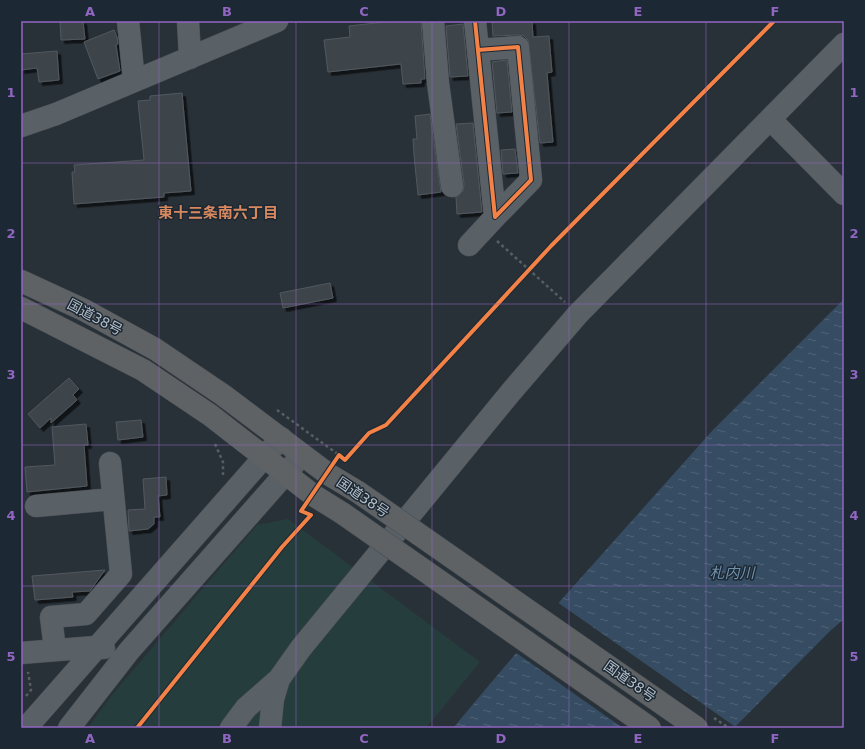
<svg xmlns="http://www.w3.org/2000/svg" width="865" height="749" font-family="'DejaVu Sans','Noto Sans JP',sans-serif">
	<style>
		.park { fill: #263d3e }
		.water { fill: url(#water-ripples) }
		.pier { fill: #293138 }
		.building { fill: #3e454b; stroke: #51585f; filter: url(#shadow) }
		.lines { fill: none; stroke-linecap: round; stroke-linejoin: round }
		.minor-casing { stroke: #474d53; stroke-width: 23 }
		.highway-casing { stroke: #464d53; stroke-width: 23 }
		.path { stroke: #575e63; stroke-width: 2.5; stroke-dasharray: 3 3; stroke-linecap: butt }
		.minor { stroke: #596066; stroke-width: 22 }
		.highway { stroke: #5e6265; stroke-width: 22 }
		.highway-bridge-casing { stroke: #464d53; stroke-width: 23; stroke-linecap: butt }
		.path-bridge { stroke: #575e63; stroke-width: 2.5; stroke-dasharray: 3 3; stroke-linecap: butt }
		.highway-bridge { stroke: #5e6265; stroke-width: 22 }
		.cycleway-casing { stroke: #1c2833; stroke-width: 6 }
		.cycleway { stroke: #f48246; stroke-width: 4 }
		.grid { fill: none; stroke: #9166c3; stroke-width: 1; stroke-opacity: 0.55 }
		.labels { text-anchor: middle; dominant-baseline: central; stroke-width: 3; stroke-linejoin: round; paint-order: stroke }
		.street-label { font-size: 14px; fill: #b3bec9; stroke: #1c2833 }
		.neighbourhood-label { font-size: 15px; font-weight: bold; fill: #d8885f; stroke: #1c2833 }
		.water-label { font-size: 15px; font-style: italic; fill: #7292ae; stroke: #1c2833 }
		.neatline { fill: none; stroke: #9166c3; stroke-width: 1.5 }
		.grid-label { font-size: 13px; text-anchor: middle; font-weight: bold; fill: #9166c3 }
	</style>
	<defs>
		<pattern id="water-ripples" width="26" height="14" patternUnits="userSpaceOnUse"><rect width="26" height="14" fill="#354c62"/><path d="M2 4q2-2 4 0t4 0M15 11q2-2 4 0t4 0" fill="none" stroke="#506477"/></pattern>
		<filter id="shadow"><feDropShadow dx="3.5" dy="3.5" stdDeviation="0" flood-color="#0009"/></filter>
	</defs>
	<rect width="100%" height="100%" fill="#293138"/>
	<path class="park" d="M288,519L480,662L426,728H88L112,695L257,525Z"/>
	<path class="water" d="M844,299V619L830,631L734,728H453L554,608L712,431Z"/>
	<path class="pier" d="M557,602L737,728H623L515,652Z"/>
	<path class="building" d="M60,21H83L85,39L61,40Z
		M393,21H421L425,79H421V83L403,84L401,64L328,72L324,40L350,37L349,26Z
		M492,21H532L533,37L549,36L552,72L547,73L553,142L540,143L528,40L524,36L517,35L493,36Z
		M463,24L468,76L450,77L446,26Z
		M114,30L117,37L118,44L116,45L120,71L98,79L84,42Z
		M57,51L59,80L39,82L37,68L21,70V54Z
		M507,60L512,112L497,113L492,62Z
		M182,93L191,191L164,193V197L74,204L72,172H75L74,165L144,160L138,101L150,100V96Z
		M430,114L441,192L418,195L414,155L413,139H417L415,116Z
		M473,123L482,212L457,214L456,197L463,191L464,184L456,124Z
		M515,149L518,173L503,174L501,150Z
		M330,283L333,298L283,308L280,293Z
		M69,378L79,389L73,395L77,400L51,423V418L40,428L28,414Z
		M141,420L143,437L118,440L116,422Z
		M86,424L88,445H84L87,486L27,492L25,467L55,465L52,427Z
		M166,477L167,495L158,496L160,517H154V524L148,529L129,531L128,510L145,509L143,479Z
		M105,570L90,591L72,592L73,597L35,600L32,576Z"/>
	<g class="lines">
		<defs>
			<path id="minor" d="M128,21L134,81
				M188,21L190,58
				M433,21L438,83L452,186
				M475,21L495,217L531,180L518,47L478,50
				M770,119L844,194
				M21,126L56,114L277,21
				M469,245L495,217
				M36,506L113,499
				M55,650L51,617L86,614L121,574L110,463
				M21,653L95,647L104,648
				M26,728L281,438
				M69,728L129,651L302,455
				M231,728L246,708L279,679
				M270,728L273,699L279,679L301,648L511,392L578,314L844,44"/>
			<path id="highway" d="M21,281L84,310L155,349L223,395L328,474L358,492
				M21,308L143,370L210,415L313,495L342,513"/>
		</defs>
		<use href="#minor" class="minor-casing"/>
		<use href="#highway" class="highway-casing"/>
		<path class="path" d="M497,241L565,302
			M277,410L339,455
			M215,444L223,462V475
			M339,456V455L347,461
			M26,696L31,690L28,672"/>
		<use href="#minor" class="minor"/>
		<use href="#highway" class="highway"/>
		<defs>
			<path id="highway-bridge" d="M358,492L697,728
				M342,513L650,728"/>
		</defs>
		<use href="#highway-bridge" class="highway-bridge-casing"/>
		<path class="path-bridge" d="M714,718L729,728"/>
		<use href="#highway-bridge" class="highway-bridge"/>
		<defs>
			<path id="cycleway" d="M475,21L495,217L531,180L518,47L478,50
				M137,728L282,547L311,515L301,511L339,455L345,460L369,433L386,425L551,246L774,21"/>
		</defs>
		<use href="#cycleway" class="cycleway-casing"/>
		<use href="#cycleway" class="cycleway"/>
	</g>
	<path class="grid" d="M159,21V728M296,21V728M432,21V728M569,21V728M706,21V728M21,163H844M21,304H844M21,445H844M21,586H844"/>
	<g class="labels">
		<g class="street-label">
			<text transform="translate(95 317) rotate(28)">国道38号</text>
			<text transform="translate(363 497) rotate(34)">国道38号</text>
			<text transform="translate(630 681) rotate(35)">国道38号</text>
		</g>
		<g class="neighbourhood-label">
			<text x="218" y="213">東十三条南六丁目</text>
		</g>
		<g class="water-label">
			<text x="732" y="573">札内川</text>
		</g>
	</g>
	<rect width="865" height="749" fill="none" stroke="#1c2833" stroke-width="44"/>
	<rect x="22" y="22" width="821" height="705" class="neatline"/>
	<g class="grid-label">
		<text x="90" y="16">A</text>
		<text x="227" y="16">B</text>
		<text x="364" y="16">C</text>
		<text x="501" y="16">D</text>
		<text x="638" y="16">E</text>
		<text x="775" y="16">F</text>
		<text x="11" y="97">1</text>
		<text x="854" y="97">1</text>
		<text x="11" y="238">2</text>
		<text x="854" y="238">2</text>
		<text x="11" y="379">3</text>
		<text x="854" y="379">3</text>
		<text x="11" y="520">4</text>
		<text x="854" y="520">4</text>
		<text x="11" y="661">5</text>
		<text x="854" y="661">5</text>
		<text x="90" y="743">A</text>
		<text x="227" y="743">B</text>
		<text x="364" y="743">C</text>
		<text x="501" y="743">D</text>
		<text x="638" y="743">E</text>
		<text x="775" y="743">F</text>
	</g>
</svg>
